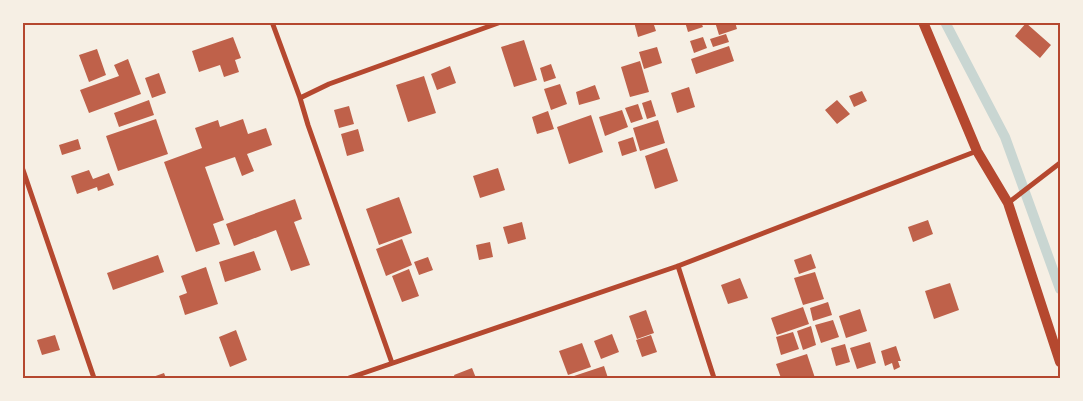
<svg xmlns="http://www.w3.org/2000/svg" width="1083" height="401" font-family="Cabin,sans-serif">
	<style>
		.lines { fill: none; stroke-linecap: round; stroke-linejoin: round }
		.stream { stroke: #c9d6d2; stroke-width: 10 }
		.building { fill: #bf614a }
		.minor { stroke: #b5482f; stroke-width: 5 }
		.secondary { stroke: #b5482f; stroke-width: 10 }
		.neatline { fill: none; stroke: #b5482f; stroke-width: 2 }
	</style>
	<rect width="100%" height="100%" fill="#f6efe4"/>
	<g class="lines">
		<path class="stream" d="M945,22L1005,137L1060,289"/>
	</g>
	<path class="building" d="M634,22H653L656,31L638,37Z
		M685,22H701L703,27L688,32Z
		M715,22H735L737,29L719,35Z
		M1026,23L1051,45L1040,58L1015,36Z
		M726,34L729,42L713,47L710,39Z
		M233,37L241,58L235,60L239,72L224,77L220,65L199,72L192,51Z
		M703,37L707,48L694,53L690,41Z
		M524,40L537,80L514,87L501,47Z
		M729,46L734,61L696,74L691,59Z
		M657,47L662,63L644,69L639,52Z
		M97,49L106,75L89,82L79,55Z
		M128,59L141,94L89,113L80,90L119,76L114,65Z
		M640,61L649,92L630,97L621,67Z
		M551,64L556,78L544,82L540,68Z
		M450,66L456,83L437,90L431,74Z
		M159,73L166,93L152,98L145,78Z
		M424,76L436,113L408,122L396,85Z
		M560,84L567,104L551,110L544,89Z
		M595,85L600,99L579,105L576,92Z
		M689,87L695,107L677,113L671,93Z
		M862,91L867,101L854,107L849,96Z
		M149,100L154,115L119,127L114,113Z
		M651,100L656,116L647,119L642,103Z
		M837,100L850,114L837,124L825,110Z
		M638,104L643,119L631,123L625,108Z
		M349,106L354,124L339,128L334,110Z
		M622,110L628,127L605,136L599,117Z
		M548,111L554,129L537,134L532,117Z
		M591,115L603,152L569,164L557,127Z
		M156,119L168,154L118,171L106,136Z
		M243,119L248,134L266,128L272,145L247,154L254,171L242,176L235,157L205,167L224,220L213,224L220,244L196,252L164,162L202,148L195,128L218,120L220,127Z
		M658,120L665,143L640,151L633,128Z
		M358,129L364,151L347,156L341,134Z
		M633,137L637,151L622,156L618,142Z
		M78,139L81,149L62,155L59,145Z
		M667,148L678,181L655,189L645,156Z
		M498,168L505,190L480,198L473,176Z
		M89,170L93,179L109,173L114,185L98,191L97,187L77,194L71,176Z
		M399,197L412,233L379,245L366,209Z
		M295,199L302,219L294,222L310,265L291,271L276,230L234,246L226,224Z
		M928,220L933,234L913,242L908,227Z
		M522,222L526,239L508,244L503,227Z
		M402,239L412,265L386,276L376,249Z
		M490,242L493,257L479,260L476,245Z
		M254,251L261,270L225,282L219,262Z
		M811,254L816,268L799,274L794,260Z
		M158,255L164,272L113,290L107,273Z
		M428,257L433,270L419,275L414,262Z
		M206,267L218,304L185,315L179,296L187,293L181,276Z
		M409,269L419,296L402,302L392,276Z
		M815,272L824,299L803,305L794,278Z
		M740,278L748,298L728,304L721,285Z
		M950,283L959,310L934,319L925,291Z
		M828,302L832,315L813,321L810,308Z
		M803,307L809,324L777,335L771,318Z
		M860,309L867,331L846,338L839,316Z
		M646,310L654,333L637,339L629,316Z
		M833,320L839,337L821,343L815,325Z
		M811,326L816,345L803,350L797,331Z
		M236,330L247,360L230,367L219,337Z
		M793,332L799,349L781,355L776,337Z
		M612,334L619,352L601,359L594,341Z
		M55,335L60,350L42,355L37,340Z
		M651,335L657,352L642,357L636,340Z
		M870,342L876,363L857,369L850,348Z
		M582,343L591,367L568,375L559,351Z
		M845,344L850,362L836,366L831,348Z
		M896,346L901,361H898L900,367L894,370L892,363L885,366L881,351Z
		M807,354L815,378H781L776,364Z
		M604,366L608,378H568Z
		M472,368L476,378H455L454,375Z
		M164,373L166,378H150Z"/>
	<g class="lines">
		<path class="minor" d="M272,22L300,98
			M22,167L94,378
			M1008,203L1060,163
			M678,266L714,378
			M392,363L308,125L300,98L329,84L501,22
			M349,378L678,266L977,151"/>
		<path class="secondary" d="M923,22L977,151L1008,203L1060,362"/>
	</g>
	<rect width="1083" height="401" fill="none" stroke="#f6efe4" stroke-width="48"/>
	<rect x="24" y="24" width="1035" height="353" class="neatline"/>
</svg>
